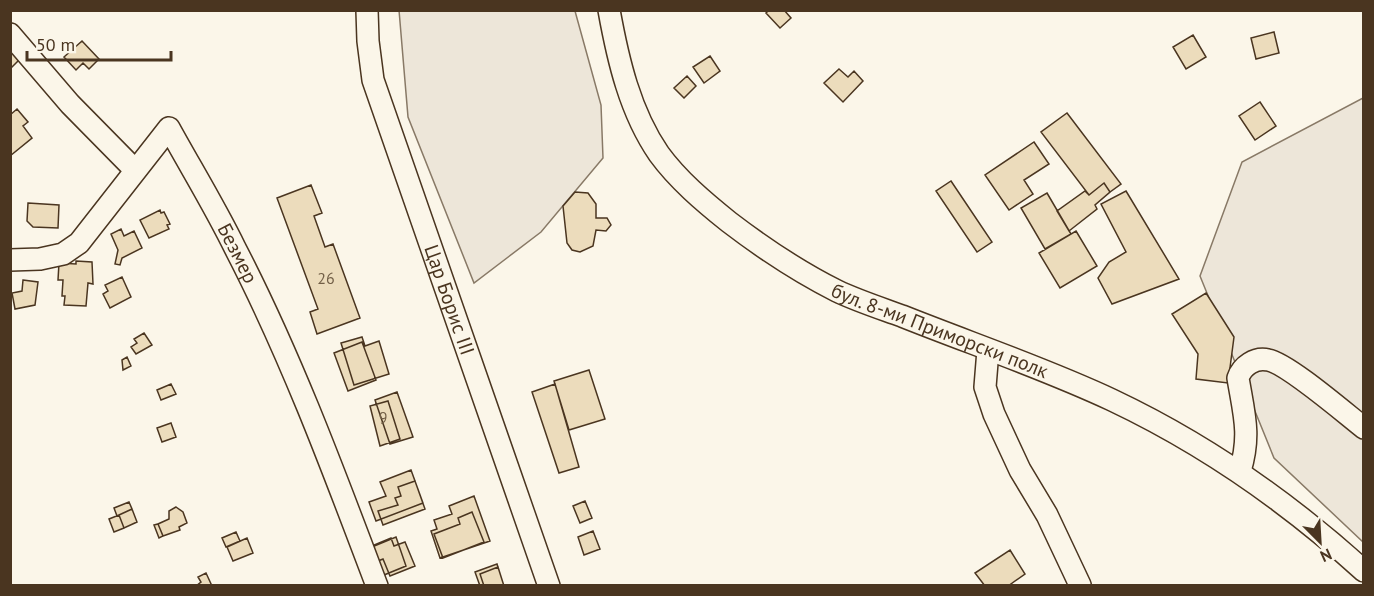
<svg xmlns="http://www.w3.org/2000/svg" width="1374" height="596" font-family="'PT Sans',sans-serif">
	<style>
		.green { fill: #ede6d9; stroke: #887966; stroke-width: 1.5 }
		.building { fill: #ecdcbc; stroke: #4a3520; stroke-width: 1.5 }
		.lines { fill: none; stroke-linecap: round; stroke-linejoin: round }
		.minor-casing { stroke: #4a3520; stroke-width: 24 }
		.minor { stroke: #fbf6e9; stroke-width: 21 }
		.labels { text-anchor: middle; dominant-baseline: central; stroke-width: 4.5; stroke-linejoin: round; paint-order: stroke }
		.number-label { font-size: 16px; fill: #725f47 }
		.street-label { font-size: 20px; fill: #4a3520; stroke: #fbf6e9 }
	</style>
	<rect width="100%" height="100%" fill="#fbf6e9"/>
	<path class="green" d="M399,10L575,11L601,105L603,158L541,232L474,283L408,117Z
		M1363,98V542L1274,458L1200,276L1242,162Z"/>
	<path class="building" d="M769,10H784L791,18L780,28L766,13Z
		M1274,32L1279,53L1256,59L1251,38Z
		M1193,35L1206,57L1186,69L1173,47Z
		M82,41L99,59L89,69L83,63L76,70L64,57Z
		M10,43L24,55L10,69Z
		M710,56L720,71L704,83L693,67Z
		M839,69L848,77L854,71L863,81L843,102L824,83Z
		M687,76L696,86L684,98L674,88Z
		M1260,102L1276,126L1255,140L1239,116Z
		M17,109L28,122L23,126L32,138L10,156V115Z
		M1067,113L1121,184L1110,192L1104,183L1089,195L1041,132Z
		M1034,142L1049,164L1024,180L1033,194L1009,210L985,175Z
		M951,181L992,242L977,252L936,191Z
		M1104,183L1110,192L1095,205L1097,209L1069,231L1057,211L1085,191L1089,195Z
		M311,185L322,213L314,216L325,247L333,244L360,318L317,334L310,312L318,309L277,198Z
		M1126,191L1179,279L1112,304L1098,278L1109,262L1126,252L1101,204Z
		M575,192L588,193L596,204V218H607L611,225L606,231L596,230L593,246L580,252L572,250L567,243L563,206Z
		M1047,193L1071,234L1045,249L1021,208Z
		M28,203L59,205L58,228L33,227L27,221Z
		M160,210L161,213L164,212L170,224L167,225L169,229L149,238L140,220Z
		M121,229L124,236L134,231L142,248L122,258L120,265L115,264L118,250L111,234Z
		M1076,231L1097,266L1060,288L1039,253Z
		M76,261L92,262L93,284L88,283L86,306L64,305L65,296H62L63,280H58L59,263L76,264Z
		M122,277L131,297L110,308L103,294L108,291L105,285Z
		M23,280L38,282L35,305L15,309L12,293L22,291Z
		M1206,293L1234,337L1228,383L1196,379L1198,354L1172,314Z
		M144,333L152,345L136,354L131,347L137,343L134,339Z
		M362,337L365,346L379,341L389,374L354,385L341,343Z
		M362,342L376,380L348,391L334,353Z
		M127,357L131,366L123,370L122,360Z
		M589,370L605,419L569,430L554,381Z
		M171,384L176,394L161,400L157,390Z
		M555,384L579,467L559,473L532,392Z
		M397,392L413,437L390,444L375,400Z
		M388,401L400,439L380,446L370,406Z
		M171,423L176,437L162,442L157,428Z
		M411,470L423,503L376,521L369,502L386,496L380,482Z
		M415,481L425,509L383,525L378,511L398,505L395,498L401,496L398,487Z
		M474,496L490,541L440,558L431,531L437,529L434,520L452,514L449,506Z
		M585,501L592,518L580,523L573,506Z
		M129,502L132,509L117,516L114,508Z
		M176,507L183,512L187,523L179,527L180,530L163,536L158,524L169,519V511Z
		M132,509L137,522L124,528L119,515Z
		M472,512L484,542L443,558L434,534L460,524L458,518Z
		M119,515L124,528L114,532L109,519Z
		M158,524L163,536L159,538L154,525Z
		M593,531L600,549L584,555L578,537Z
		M236,532L240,541L226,547L222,538Z
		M396,537L406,566L384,575L367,549Z
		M247,538L253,553L233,561L227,547Z
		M391,538L394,546L405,542L415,566L390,576L383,559L378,561L372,546Z
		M1010,550L1025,574L1008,586H985L975,573Z
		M497,564L504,586H480L475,572Z
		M498,567L504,586H484L480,574Z
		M206,573L212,586H196L201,582L198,577Z"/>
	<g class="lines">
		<defs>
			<g id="minor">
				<path id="s1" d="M367,10L368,41L373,80L549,586"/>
				<path id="s2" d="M609,10C618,60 630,112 659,154C678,180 704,202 729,222C763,248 799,272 837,291C858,301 880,308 902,316C972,344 1044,368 1112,400C1205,444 1288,502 1364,571"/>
				<path d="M10,34L70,104L135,170"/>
				<path id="s3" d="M10,260L40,259L63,254L79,243L169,128C191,168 215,207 235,248C291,356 334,472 377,586"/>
				<path d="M988,350L985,387L994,414L1020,470L1047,515L1080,585"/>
				<path d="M1240,471C1251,435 1244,414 1238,378C1242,366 1255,357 1268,360C1287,363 1346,414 1364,428"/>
			</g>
		</defs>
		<use href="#minor" class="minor-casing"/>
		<use href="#minor" class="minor"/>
	</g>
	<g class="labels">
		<g class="number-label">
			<text x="326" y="278">26</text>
			<text x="383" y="417">9</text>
		</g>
		<g class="street-label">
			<text stroke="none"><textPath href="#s3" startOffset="362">Безмер</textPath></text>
			<text stroke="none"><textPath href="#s1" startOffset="303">Цар Борис III</textPath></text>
			<text stroke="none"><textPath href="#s2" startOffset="490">бул. 8-ми Приморски полк</textPath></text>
		</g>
	</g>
	<rect width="1374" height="596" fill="none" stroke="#4a3520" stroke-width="24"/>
	<g transform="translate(1320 542) rotate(156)" stroke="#fbf6e9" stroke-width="4.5" paint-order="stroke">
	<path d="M0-4.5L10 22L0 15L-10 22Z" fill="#4a3520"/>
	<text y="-9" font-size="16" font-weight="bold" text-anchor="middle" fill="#4a3520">N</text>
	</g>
	<path d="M27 51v9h144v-9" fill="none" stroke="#4a3520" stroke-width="3"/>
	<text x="36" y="51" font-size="18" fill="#4a3520" stroke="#fbf6e9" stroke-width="4.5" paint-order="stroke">50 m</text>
</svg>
